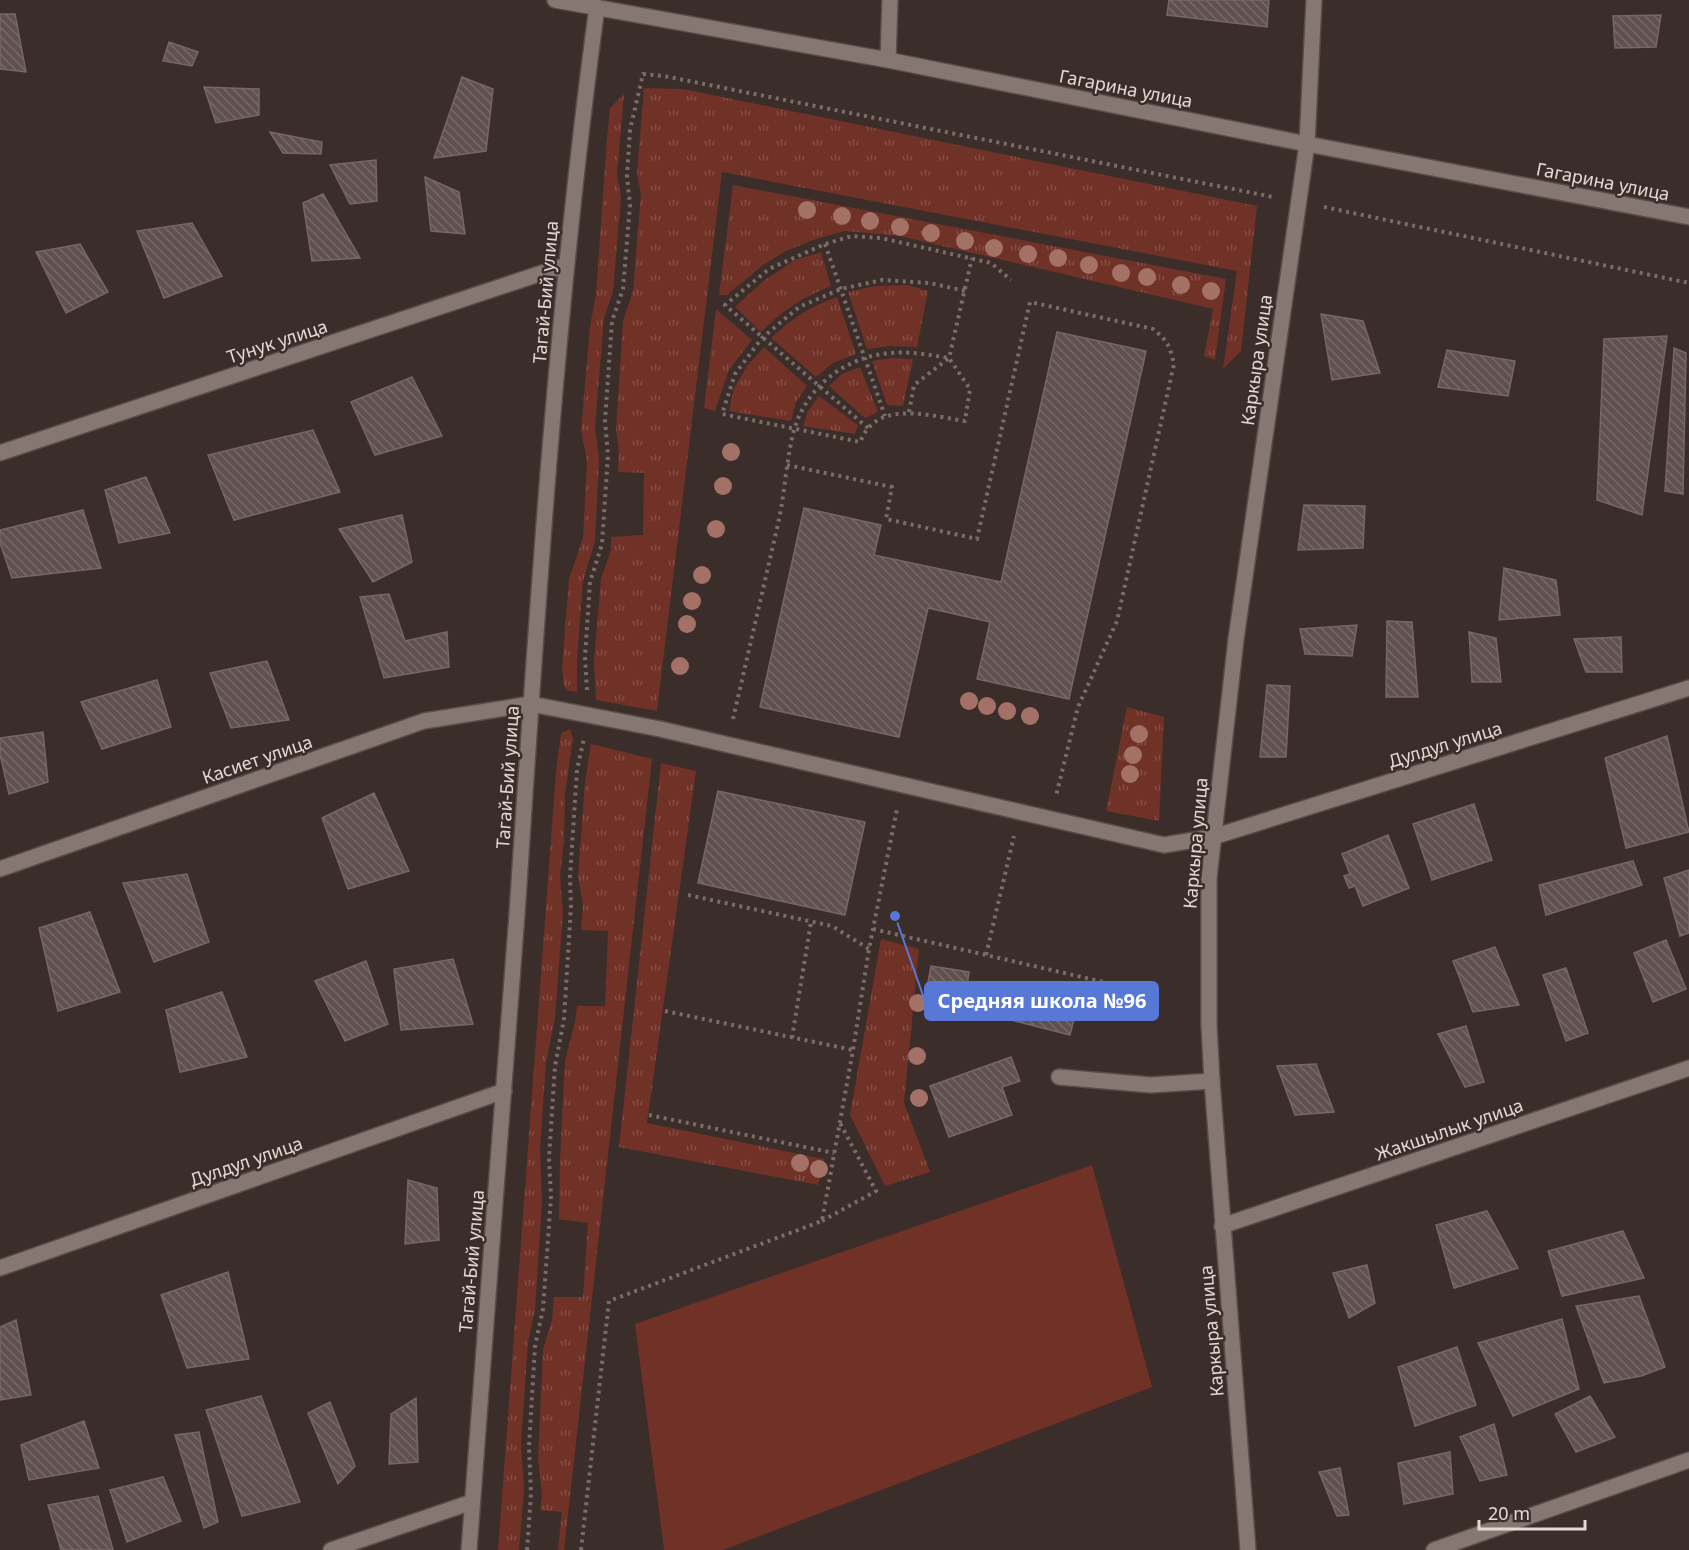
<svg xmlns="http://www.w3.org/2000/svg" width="1689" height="1550" font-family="'Noto Sans',sans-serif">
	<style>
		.grass { fill: url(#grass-tufts) }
		.pitch { fill: #703127 }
		.building { fill: url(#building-back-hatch); stroke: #766764; stroke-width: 1.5 }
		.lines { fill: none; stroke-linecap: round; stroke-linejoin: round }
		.service-casing { stroke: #574c4a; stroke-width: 18 }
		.minor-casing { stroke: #574c4a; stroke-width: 18 }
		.tertiary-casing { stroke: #574c4a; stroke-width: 18 }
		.secondary-casing { stroke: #574c4a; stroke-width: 18 }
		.path { stroke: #796c6a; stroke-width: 4; stroke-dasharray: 3 4.5; stroke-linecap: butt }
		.service { stroke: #877773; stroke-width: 15 }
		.minor { stroke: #877773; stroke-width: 15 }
		.tertiary { stroke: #877773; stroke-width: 15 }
		.secondary { stroke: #877773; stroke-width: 15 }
		.tree { fill: #a47167 }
		.labels { text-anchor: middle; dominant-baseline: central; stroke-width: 5; stroke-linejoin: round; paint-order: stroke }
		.street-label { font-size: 18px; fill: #e2d9d7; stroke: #3b2d2a }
		.leader { fill: none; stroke: #5878d8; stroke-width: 2 }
		.callout-dot { fill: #5878d8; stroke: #3b2d2a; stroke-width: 2 }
		.callout { fill: #5878d8; stroke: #5878d8; stroke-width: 2 }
		.callout-label { font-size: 20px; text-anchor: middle; font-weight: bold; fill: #fff }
	</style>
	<defs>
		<pattern id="grass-tufts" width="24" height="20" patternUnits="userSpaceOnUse" patternTransform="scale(1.5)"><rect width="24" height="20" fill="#703127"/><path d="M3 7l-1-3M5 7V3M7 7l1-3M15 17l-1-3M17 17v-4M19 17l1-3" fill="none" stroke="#844e46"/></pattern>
		<pattern id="building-back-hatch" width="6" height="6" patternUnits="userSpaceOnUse" patternTransform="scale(1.5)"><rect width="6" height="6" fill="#60514e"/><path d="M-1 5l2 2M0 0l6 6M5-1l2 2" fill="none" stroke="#766967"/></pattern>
	</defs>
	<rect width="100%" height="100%" fill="#3b2d2a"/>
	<path class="grass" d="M644,88L683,89L1257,206L1241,351L1223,369L1237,271L722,172L657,711L596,700L594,661L601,579L611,550V537L643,535L644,473L618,472L619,452L616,429L623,321L633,291L641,194L637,173Z
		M624,94L617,175L621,197L613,292L604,318L595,427L599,458L595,541L583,581L577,659V692L569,691L564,686L562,668L569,579L583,538L587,461L581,430L590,327L596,294L607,138L610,108Z
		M733,185L1226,279L1215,360L1204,356L1213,309L900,236L845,231L816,239L786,251L763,265L727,295H719Z
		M821,252L831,286C801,298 785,309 761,332L735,307L762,282L795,260Z
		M908,285L928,291L917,347L891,346L867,349L848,292L876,286Z
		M837,297L856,354L833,363L816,377L771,338C793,318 809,307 837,297Z
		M716,309L752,340L729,370L715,411L704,408Z
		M764,347L807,386L796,402L791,421L729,411L734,388L747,366Z
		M892,358L913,359L903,406L887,405L872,361Z
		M860,367L878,412L865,418L829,386L842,374Z
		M819,396L858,425L855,434L803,426L808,411Z
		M1127,707L1164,717L1159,821L1106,811Z
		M570,729L573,738L565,794L564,841L560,876L563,912L555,1018L546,1062L540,1149L542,1201L535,1310L528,1342L521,1443L524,1490L519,1550H498L556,772L561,733Z
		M591,744L652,759L564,1550H558L562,1512L540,1510L542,1496L538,1458L543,1349L552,1320L554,1297H583L588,1223L559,1219L560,1158L565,1061L575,1022L577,1006H605L608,931L581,930L583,905L578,876L585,782Z
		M661,763L696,771L647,1123L824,1159L818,1185L619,1147Z
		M881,939L919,949L904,1103L930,1172L885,1186L850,1115Z"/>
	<path class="pitch" d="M1092,1165L1152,1387L723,1550H664L635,1324Z"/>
	<path class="building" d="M1169,0H1269L1267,27L1167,15Z
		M0,14H15L26,72L0,69Z
		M1661,15L1656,47L1615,48L1613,16Z
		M169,42L198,52L192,66L163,61Z
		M462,77L493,89L486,151L434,158Z
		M204,87L259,89V115L216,123Z
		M270,132L322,142L321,154L283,153Z
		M376,160L377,201L350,204L330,165Z
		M425,177L459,192L465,234L431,231Z
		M323,194L360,258L312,261L303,203Z
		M192,223L222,276L164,298L137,231Z
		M80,244L108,292L66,313L36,252Z
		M1321,314L1363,321L1380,373L1332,380Z
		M1057,332L1146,351L1069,699L977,679L990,622L928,608L899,737L760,707L804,508L881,525L874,555L1001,582Z
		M1667,336L1642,515L1597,500L1604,339Z
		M1674,348L1686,353L1683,494L1665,491Z
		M1447,350L1515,361L1508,396L1438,387Z
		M412,377L442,436L375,455L351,402Z
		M313,430L340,492L234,520L208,455Z
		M146,477L170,533L119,543L105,490Z
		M1304,505L1365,506L1363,548L1298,550Z
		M83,510L101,568L12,578L0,543V530Z
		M402,515L412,562L373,582L339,529Z
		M1504,568L1556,580L1560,615L1499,620Z
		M389,594L405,641L447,632L449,667L384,678L360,597Z
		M1387,621L1412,622L1418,697H1386Z
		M1357,625L1352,656L1305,654L1300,629Z
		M1469,632L1496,638L1501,682H1472Z
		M1621,637L1622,672H1586L1574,639Z
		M267,661L289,720L231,728L210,673Z
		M157,680L171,727L102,749L81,702Z
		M1267,685L1290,686L1286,757H1260Z
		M43,732L48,782L9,794L0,754V738Z
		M1667,736L1689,832L1626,848L1605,758Z
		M718,791L865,822L845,915L698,883Z
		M374,793L409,871L348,889L322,818Z
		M1474,804L1492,860L1432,880L1413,824Z
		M1388,835L1409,888L1363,906L1355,886L1349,888L1344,876L1350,874L1342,854Z
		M1633,861L1642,885L1546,915L1539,885Z
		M1689,870V933L1680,936L1664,878Z
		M187,874L209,942L154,962L123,883Z
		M90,912L120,992L58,1011L39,928Z
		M1666,940L1686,989L1653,1002L1634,953Z
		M1495,947L1519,1005L1473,1012L1453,961Z
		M453,959L473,1024L401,1030L394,969Z
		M366,961L388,1024L345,1041L315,981Z
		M931,966L969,972L965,1000L926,993Z
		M1566,968L1588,1033L1566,1041L1543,975Z
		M1003,984L1078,1003L1070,1035L995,1016Z
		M222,992L247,1057L180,1072L166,1010Z
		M1466,1026L1484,1082L1465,1087L1438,1034Z
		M1011,1057L1020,1081L1002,1087L1012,1115L949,1137L930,1086Z
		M1316,1064L1334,1112L1295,1115L1277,1066Z
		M408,1180L437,1188L439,1240L405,1244Z
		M1487,1211L1518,1268L1454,1288L1436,1225Z
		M1623,1231L1644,1278L1562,1296L1548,1251Z
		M1367,1265L1375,1303L1349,1318L1333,1273Z
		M228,1272L249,1359L187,1368L161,1295Z
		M1639,1296L1665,1367L1641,1376L1604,1383L1576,1306Z
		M1562,1319L1579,1389L1513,1416L1478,1343Z
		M16,1320L31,1395L0,1400V1327Z
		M1457,1347L1476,1405L1415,1426L1398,1367Z
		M261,1396L300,1502L242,1516L206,1410Z
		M1590,1396L1615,1437L1576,1452L1555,1414Z
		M416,1398L418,1462L389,1464L391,1414Z
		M330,1402L355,1466L338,1484L308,1413Z
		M84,1421L99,1468L29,1480L21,1445Z
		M1494,1424L1507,1475L1480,1481L1460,1437Z
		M199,1432L218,1522L204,1528L175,1435Z
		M1450,1452L1453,1494L1404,1504L1398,1463Z
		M1340,1468L1349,1515L1337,1516L1319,1472Z
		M163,1477L181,1521L127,1542L110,1490Z
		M98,1496L113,1550H61L48,1505Z"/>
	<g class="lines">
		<defs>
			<path id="service" d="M531,704L660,729L1164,845L1213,837
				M1059,1077L1151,1085L1212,1081"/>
			<path id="minor" d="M888,60L890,0
				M0,453L566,265
				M1213,837L1689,688
				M0,869L424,721L531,704
				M1222,1226L1689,1068
				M0,1268L504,1091
				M331,1550L472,1502
				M1248,1550L1212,1081L1209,1025V878L1236,639L1307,144L1314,0
				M1434,1550L1689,1460"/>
			<path id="tertiary" d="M469,1550C483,1338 502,1126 517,914C537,611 556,308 597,7"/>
			<path id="secondary" d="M555,0L888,60L1307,144L1689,217"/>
		</defs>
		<use href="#service" class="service-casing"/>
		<use href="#minor" class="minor-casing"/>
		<use href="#tertiary" class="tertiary-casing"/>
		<use href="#secondary" class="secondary-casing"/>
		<path class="path" d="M1324,207L1689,283
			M825,244L885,416
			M909,412L914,385L949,358L972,258
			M868,428L725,305L769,269L825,244L852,236L881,238L991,263L1011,280
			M787,465L892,487L886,519L977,539L1030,302L1153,329C1167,340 1170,346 1174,364L1117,621L1078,707L1056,796
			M587,690L585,657L590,582L602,544L608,455L605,421L612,321L623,289L630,205L627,176L630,130L643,74L664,76L1273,197
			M733,719C748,654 763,589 778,524C785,493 786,461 794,430C807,386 845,357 890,353C910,351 930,355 949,358L970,389L965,421C937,417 887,402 867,430C864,433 862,438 860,442L722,414L735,374L762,338L799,307L841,289L882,280L930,283L965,291
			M688,895L832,926L869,949
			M873,929L1125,987
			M986,955L1014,836
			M665,1011L853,1050
			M792,1038L811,922
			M649,1115L834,1153
			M822,1221L876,1191L840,1123
			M527,1550L531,1494L529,1447L535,1346L543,1309L551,1197L549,1158L555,1066L564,1019L571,906L570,877L577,770L584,738
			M581,1550L609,1301L822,1221L853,1050L869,949L897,809"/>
		<use href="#service" class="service"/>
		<use href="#minor" class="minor"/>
		<use href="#tertiary" class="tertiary"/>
		<use href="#secondary" class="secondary"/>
	</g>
	<g class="tree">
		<circle cx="807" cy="210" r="9"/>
		<circle cx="842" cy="216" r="9"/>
		<circle cx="870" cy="221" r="9"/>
		<circle cx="900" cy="227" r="9"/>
		<circle cx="931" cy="233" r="9"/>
		<circle cx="965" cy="241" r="9"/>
		<circle cx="994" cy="248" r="9"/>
		<circle cx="1028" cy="254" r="9"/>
		<circle cx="1058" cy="258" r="9"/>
		<circle cx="1089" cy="265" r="9"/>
		<circle cx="1121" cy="273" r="9"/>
		<circle cx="1147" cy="277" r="9"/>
		<circle cx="1181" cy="285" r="9"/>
		<circle cx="1211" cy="291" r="9"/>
		<circle cx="731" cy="452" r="9"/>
		<circle cx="723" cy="486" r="9"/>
		<circle cx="716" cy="529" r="9"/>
		<circle cx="702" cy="575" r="9"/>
		<circle cx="692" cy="601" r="9"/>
		<circle cx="687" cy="624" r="9"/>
		<circle cx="680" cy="666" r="9"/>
		<circle cx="969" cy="701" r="9"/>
		<circle cx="987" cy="706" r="9"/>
		<circle cx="1007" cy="711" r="9"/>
		<circle cx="1030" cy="716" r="9"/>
		<circle cx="1139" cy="734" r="9"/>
		<circle cx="1133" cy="755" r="9"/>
		<circle cx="1130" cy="774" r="9"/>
		<circle cx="918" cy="1003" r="9"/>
		<circle cx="917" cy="1056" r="9"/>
		<circle cx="919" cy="1098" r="9"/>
		<circle cx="800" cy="1163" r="9"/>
		<circle cx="819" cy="1169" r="9"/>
	</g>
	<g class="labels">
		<g class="street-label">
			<text transform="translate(1126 88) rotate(11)">Гагарина улица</text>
			<text transform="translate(1603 181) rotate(11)">Гагарина улица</text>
			<text transform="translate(545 292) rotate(-85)">Тагай-Бий улица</text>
			<text transform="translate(277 341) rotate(-18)">Тунук улица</text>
			<text transform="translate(1256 360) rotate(-82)">Каркыра улица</text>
			<text transform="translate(1445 744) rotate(-17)">Дулдул улица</text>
			<text transform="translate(257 759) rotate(-19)">Касиет улица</text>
			<text transform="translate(507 777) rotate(-86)">Тагай-Бий улица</text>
			<text transform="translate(1195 843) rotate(-85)">Каркыра улица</text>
			<text transform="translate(1449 1129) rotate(-19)">Жакшылык улица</text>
			<text transform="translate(246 1161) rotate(-19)">Дулдул улица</text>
			<text transform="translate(471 1261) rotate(-85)">Тагай-Бий улица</text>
			<text transform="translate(1211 1331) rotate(-95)">Каркыра улица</text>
		</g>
	</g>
	<path class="leader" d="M895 916L925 1001"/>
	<circle class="callout-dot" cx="895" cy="916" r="6"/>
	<rect class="callout" x="925" y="982" width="233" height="38" rx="6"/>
	<g class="callout-label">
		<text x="1042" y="1008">Средняя школа №96</text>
	</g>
	<path d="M1479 1520v9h106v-9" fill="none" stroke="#e2d9d7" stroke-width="3"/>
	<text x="1488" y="1520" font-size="18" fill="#e2d9d7" stroke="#3b2d2a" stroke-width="4.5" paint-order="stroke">20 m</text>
</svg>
